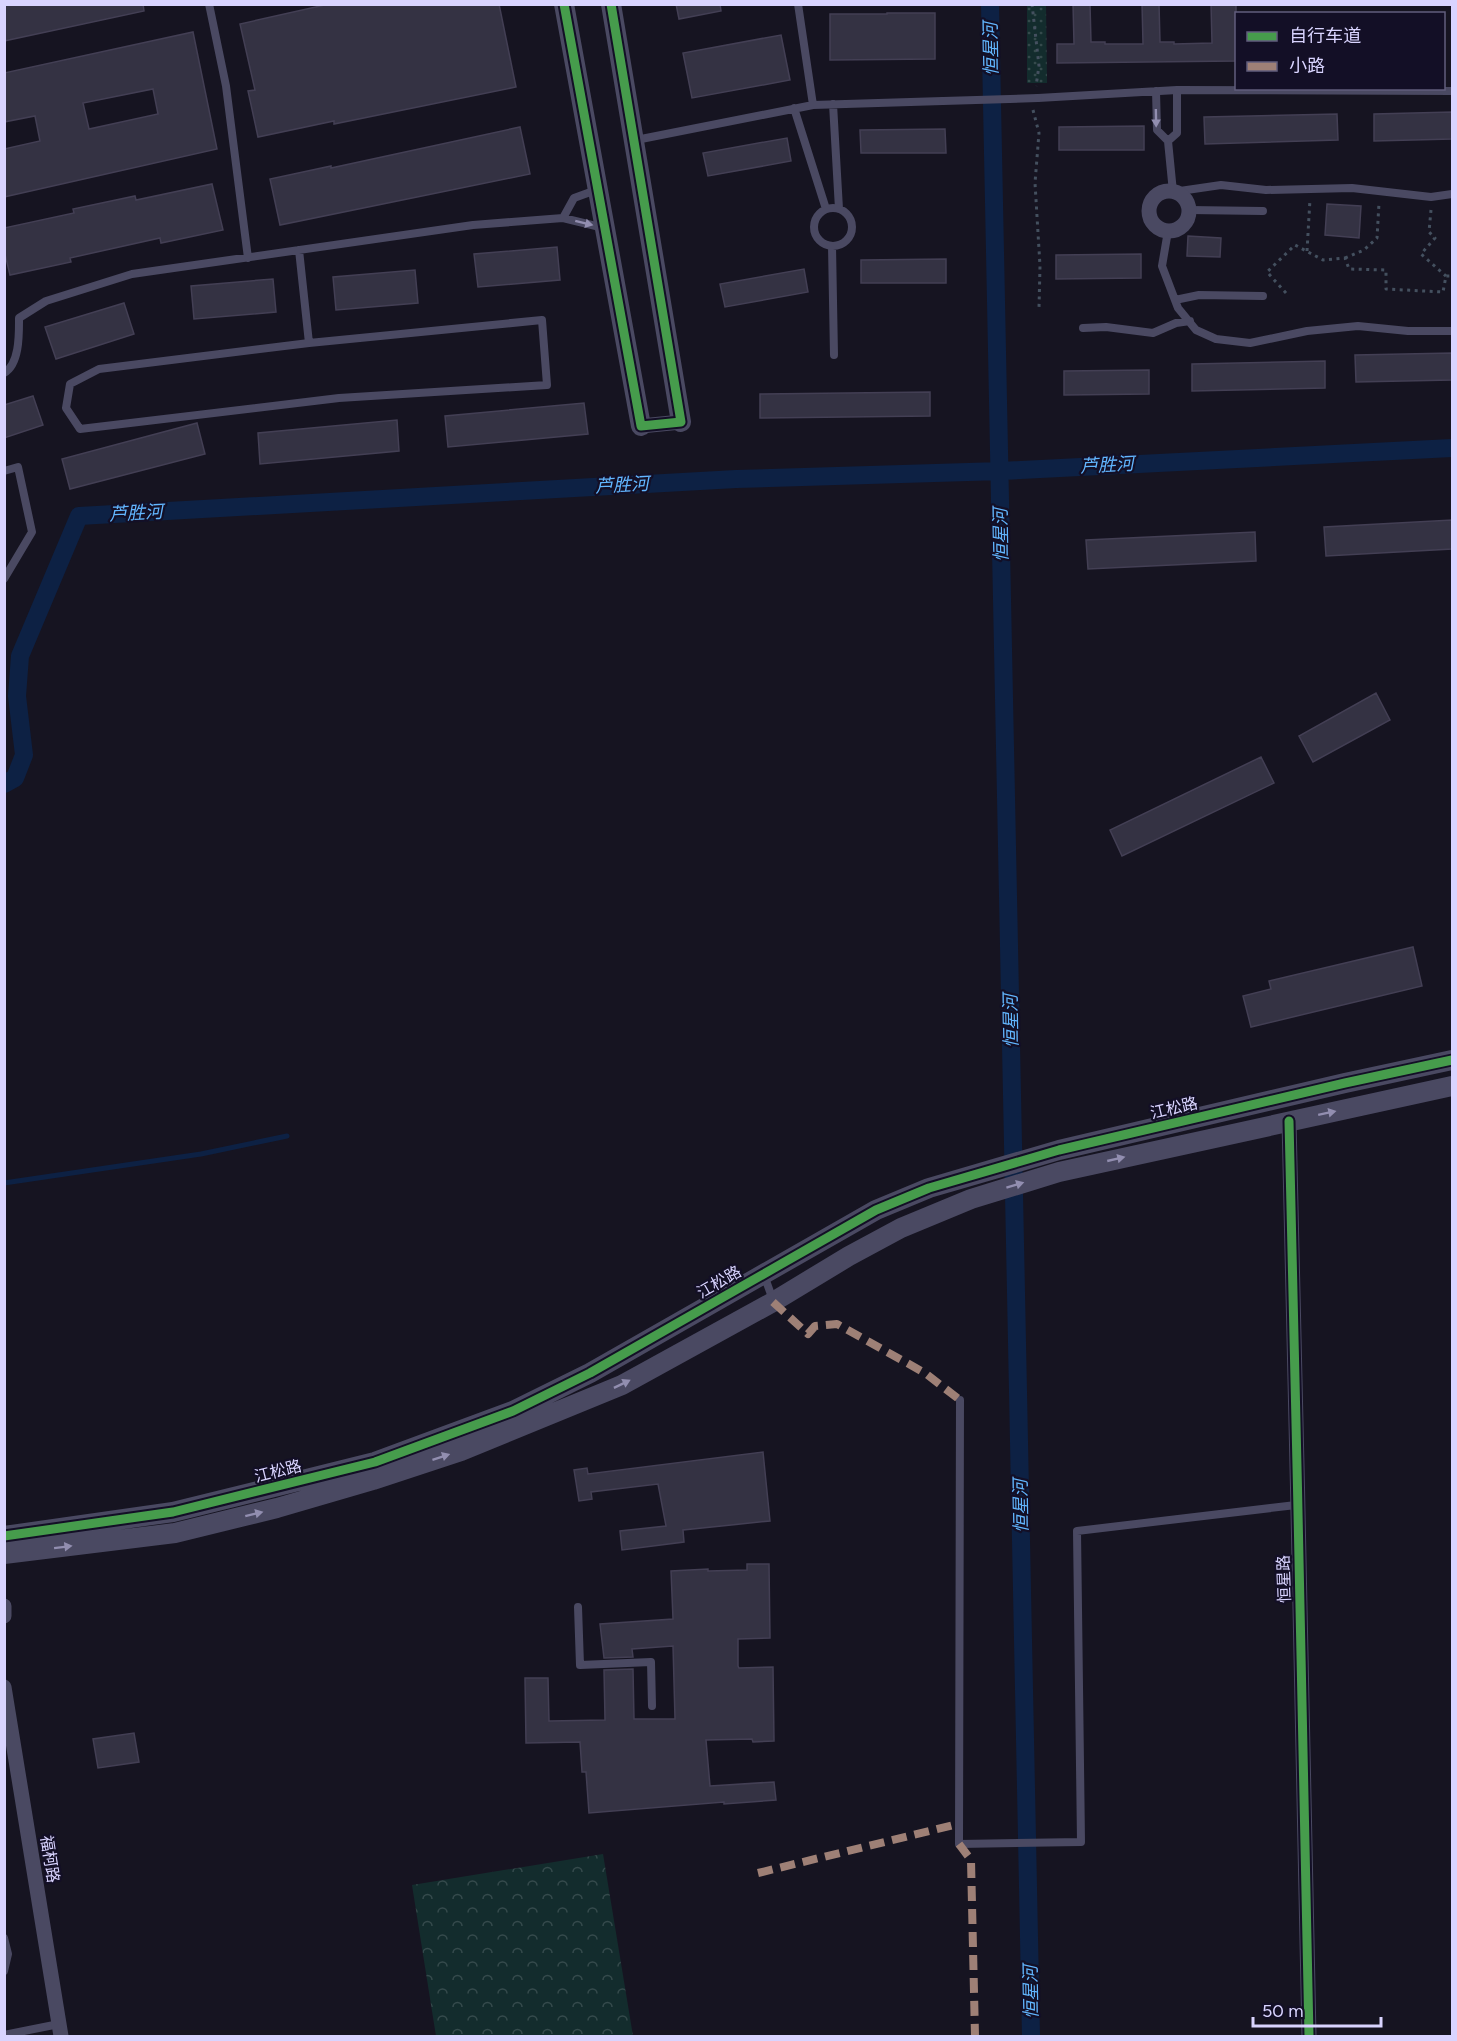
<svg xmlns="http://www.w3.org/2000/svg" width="1457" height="2041" font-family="Figtree,'Noto Sans SC',sans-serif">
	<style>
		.grass { fill: url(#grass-dots) }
		.forest { fill: url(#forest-crowns) }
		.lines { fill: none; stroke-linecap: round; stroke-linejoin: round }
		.stream { stroke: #0d2144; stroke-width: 5 }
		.canal { stroke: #0d2144; stroke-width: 18 }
		.building { fill: #343243; stroke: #433f54; stroke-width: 1.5; fill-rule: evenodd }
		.path { stroke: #44505f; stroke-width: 3; stroke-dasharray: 3 4.5; stroke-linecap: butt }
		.service { stroke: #4a4962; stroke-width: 8 }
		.minor { stroke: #4a4962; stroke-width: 15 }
		.tertiary { stroke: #4a4962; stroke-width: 20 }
		.service-bridge { stroke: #4a4962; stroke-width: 8 }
		.quiet { stroke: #9e8076; stroke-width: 8; stroke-dasharray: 15 8; stroke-linecap: butt }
		.cycleway-casing { stroke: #130f26; stroke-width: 13 }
		.cycleway { stroke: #469c4c; stroke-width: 9 }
		.oneway { fill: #928eb0 }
		.labels { text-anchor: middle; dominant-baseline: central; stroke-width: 4.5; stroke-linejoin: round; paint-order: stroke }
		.street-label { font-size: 16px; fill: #d9d4ff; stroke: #130f26 }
		.water-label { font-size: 18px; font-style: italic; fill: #62b6ff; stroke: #130f26 }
	</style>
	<defs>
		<pattern id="grass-dots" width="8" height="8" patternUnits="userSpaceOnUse" patternTransform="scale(1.5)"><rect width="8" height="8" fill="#132c2d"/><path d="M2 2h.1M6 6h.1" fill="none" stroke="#354a4c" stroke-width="1.8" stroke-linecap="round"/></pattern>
		<pattern id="forest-crowns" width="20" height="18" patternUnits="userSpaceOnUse" patternTransform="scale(1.5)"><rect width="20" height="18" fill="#132c2d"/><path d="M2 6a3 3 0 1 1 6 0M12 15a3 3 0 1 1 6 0" fill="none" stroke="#354a4c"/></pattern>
	</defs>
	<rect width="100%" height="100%" fill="#161421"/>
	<path class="grass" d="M1027,5H1046L1047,83H1027Z"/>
	<path class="forest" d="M603,1854L633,2036H436L412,1885Z"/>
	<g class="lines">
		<path class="stream" d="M4,1183L201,1154L287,1136"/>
		<path class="canal" d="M990,4L1031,2036
			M4,784L15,778L24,755L17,696L20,656L79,516L736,479L1001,471L1452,448"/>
	</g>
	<path class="building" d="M4,4H143L144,11L4,41Z
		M329,4H499L516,87L334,124V121L258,137L248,91L255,90L240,24Z
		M676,4H720L721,11L679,19Z
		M1073,4H1090L1091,42H1105V44H1143L1142,4H1159L1160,42H1174V44L1212,43L1211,4H1236V61L1057,63V44H1074Z
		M887,13H935V59L830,60V14H887Z
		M193,32L217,149L4,197V149L40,141L35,116L4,122V73ZM153,89L158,114L89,129L83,103Z
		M781,35L790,80L692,98L683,53Z
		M1452,112V139L1374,141V114Z
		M1337,114L1338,140L1205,144L1204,117Z
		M1144,126V150H1059V127Z
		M520,127L530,174L280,225L270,179L331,166V168Z
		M945,129L946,153H861L860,130Z
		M787,138L791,161L708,176L703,153Z
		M212,184L223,230L161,243L160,238L70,258L71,262L10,275L4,250V228L74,213L73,209L135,196L136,200Z
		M1327,204L1361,206L1359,238L1325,235Z
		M1188,236L1221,238L1220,257L1187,256Z
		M557,247L560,280L478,287L474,254Z
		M1141,254V278L1056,279V255Z
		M946,259V283H861V260Z
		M804,269L808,292L725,307L720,284Z
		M415,270L418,303L336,310L333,277Z
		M273,279L276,312L194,319L191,286Z
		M124,303L134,334L56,359L45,327Z
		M1452,353V380L1356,382L1355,355Z
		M1325,361V388L1192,391V364Z
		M1149,370V394L1064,395V371Z
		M930,392V416L760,418V394Z
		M33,396L43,425L4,438V405Z
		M584,403L588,434L448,447L445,416Z
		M397,420L399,451L260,464L258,433Z
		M197,423L205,454L70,489L62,459Z
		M1452,520V549L1326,556L1324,527Z
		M1255,532L1256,561L1088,569L1086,540Z
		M1376,693L1390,720L1313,762L1299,736Z
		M1261,757L1274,783L1122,856L1110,830Z
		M1413,947L1422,986L1251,1027L1243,996L1271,989L1269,981Z
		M763,1452L770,1521L683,1530L684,1542L622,1550L620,1531L666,1526L658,1484L591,1492L592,1499L579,1501L574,1470L587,1468L588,1474Z
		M747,1564H769L770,1638L738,1639V1666L739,1668L773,1667L774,1741L753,1742L752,1739L706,1740L710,1786L774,1782L776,1800L724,1804V1802L589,1813L586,1772H582L580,1742L526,1743L525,1678H548L549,1721L605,1720L604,1670L633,1669L634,1719H675L673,1646L632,1649L633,1657L604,1658L600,1624L673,1619L671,1571L708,1569V1571L747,1570Z
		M134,1733L139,1762L98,1768L93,1739Z"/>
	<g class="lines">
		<path class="path" d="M1032,4L1039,66L1036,86
			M1033,110L1039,133L1035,183L1040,266L1039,308
			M1431,210L1429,232L1435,238L1421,254L1446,276
			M1307,251L1310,199
			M1345,258L1364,250L1377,238L1379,203
			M1286,293L1267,272L1295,245L1323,260L1345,258L1349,269L1386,270V289L1443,292L1446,276H1452"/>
		<path class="service" d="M209,4L226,86L248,258
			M798,4L813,105
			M1156,91L1157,130L1168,141L1173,192L1221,185L1266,190L1352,188L1431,197L1452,194
			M1038,98L1177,90L1452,91
			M833,104L839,209
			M794,108L826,209
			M636,140L813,105L943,101
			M1168,141L1177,133V90
			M814 227a19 19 0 1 1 38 0a19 19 0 1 1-38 0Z
			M1189,210L1263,211
			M563,218L574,198L596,190
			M1168,231L1162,266L1178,308L1196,330L1216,339L1250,343L1307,331L1358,326L1408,331H1452
			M832,246L834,355
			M299,250L309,343L99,369L70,384L66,408L80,429L339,398L547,385L542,320L309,343
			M1175,300L1199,295L1263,296
			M1083,328L1106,327L1153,333L1176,323L1190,321
			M4,373C20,364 19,333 19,318L46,301L132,274L473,225L563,218L604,228
			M4,471L18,467L32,532L4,579
			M764,1275L773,1300
			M960,1400L959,1844L1081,1842L1077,1531L1296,1505
			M578,1607L580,1665L651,1662L652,1706
			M4,1938L8,1954L4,1971
			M4,2035L59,2024"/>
		<path class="minor" d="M1149 211a20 20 0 1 1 40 0a20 20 0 1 1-40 0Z
			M641,426L681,422
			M1289,1121C1295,1426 1305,1731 1309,2036
			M4,1606V1616
			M4,1687L61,2036"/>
		<path class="tertiary" d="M564,4L641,426
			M611,4L681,422
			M4,1536L173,1512L375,1462L513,1411L590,1373L876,1210L929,1188L1059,1150L1345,1083L1452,1060
			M4,1554L175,1533L277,1508L373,1480L461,1451L622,1385L773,1302L849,1256L901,1228L971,1199L1059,1172L1452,1086"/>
		<path class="service-bridge" d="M943,101L1038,98"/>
		<path class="quiet" d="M773,1302L808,1334L815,1326L837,1324L925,1373L960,1400
			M959,1844L971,1860L975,2036
			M758,1873L958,1824"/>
		<defs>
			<path id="cycleway" d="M564,4L641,426L681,422L611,4
				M1289,1121C1295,1426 1305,1731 1309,2036
				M4,1536L173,1512L375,1462L513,1411L590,1373L876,1210L929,1188L1059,1150L1345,1083L1452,1060"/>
		</defs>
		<use href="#cycleway" class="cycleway-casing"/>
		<use href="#cycleway" class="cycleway"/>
	</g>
	<defs><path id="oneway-solid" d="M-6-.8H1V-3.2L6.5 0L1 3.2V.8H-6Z" transform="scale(1.5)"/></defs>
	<g class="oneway">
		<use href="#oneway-solid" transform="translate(1156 118) rotate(89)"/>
		<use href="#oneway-solid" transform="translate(584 223) rotate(14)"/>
		<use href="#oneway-solid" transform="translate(1327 1113) rotate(-12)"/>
		<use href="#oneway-solid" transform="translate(1116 1159) rotate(-13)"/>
		<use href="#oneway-solid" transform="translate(1015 1185) rotate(-17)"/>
		<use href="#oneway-solid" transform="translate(622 1384) rotate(-26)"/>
		<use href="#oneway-solid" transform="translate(441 1457) rotate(-18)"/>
		<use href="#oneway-solid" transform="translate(254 1514) rotate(-14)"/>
		<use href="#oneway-solid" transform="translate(63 1547) rotate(-7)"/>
	</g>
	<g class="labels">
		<g class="street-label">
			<text transform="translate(1174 1108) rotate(-13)">江松路</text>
			<text transform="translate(719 1282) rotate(-30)">江松路</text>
			<text transform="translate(278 1471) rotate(-14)">江松路</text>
			<text transform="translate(1284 1579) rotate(-92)">恒星路</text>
			<text transform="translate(50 1859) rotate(81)">福柯路</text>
		</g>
		<g class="water-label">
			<text transform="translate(991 49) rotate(-91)">恒星河</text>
			<text transform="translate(1107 465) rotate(-3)">芦胜河</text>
			<text transform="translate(622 485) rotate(-3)">芦胜河</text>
			<text transform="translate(136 513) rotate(-3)">芦胜河</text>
			<text transform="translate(1001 535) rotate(-91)">恒星河</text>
			<text transform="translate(1011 1021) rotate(-91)">恒星河</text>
			<text transform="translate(1021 1506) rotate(-91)">恒星河</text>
			<text transform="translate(1031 1992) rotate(-91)">恒星河</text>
		</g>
	</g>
	<rect width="1457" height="2041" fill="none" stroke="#d9d4ff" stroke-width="12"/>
	<rect x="1235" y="12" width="210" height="78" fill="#130f26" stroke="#625e7d" stroke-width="1.5"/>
	<rect x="1247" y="32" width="30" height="9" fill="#469c4c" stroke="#625e7d" stroke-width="1.5"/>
	<text x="1289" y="42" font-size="18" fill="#d9d4ff">自行车道</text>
	<rect x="1247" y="62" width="30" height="9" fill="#9e8076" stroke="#625e7d" stroke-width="1.5"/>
	<text x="1289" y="72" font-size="18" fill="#d9d4ff">小路</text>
	<path d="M1253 2017v9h128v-9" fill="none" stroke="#d9d4ff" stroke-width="3"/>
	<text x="1262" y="2017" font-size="18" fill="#d9d4ff" stroke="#130f26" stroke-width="4.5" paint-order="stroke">50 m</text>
</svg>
